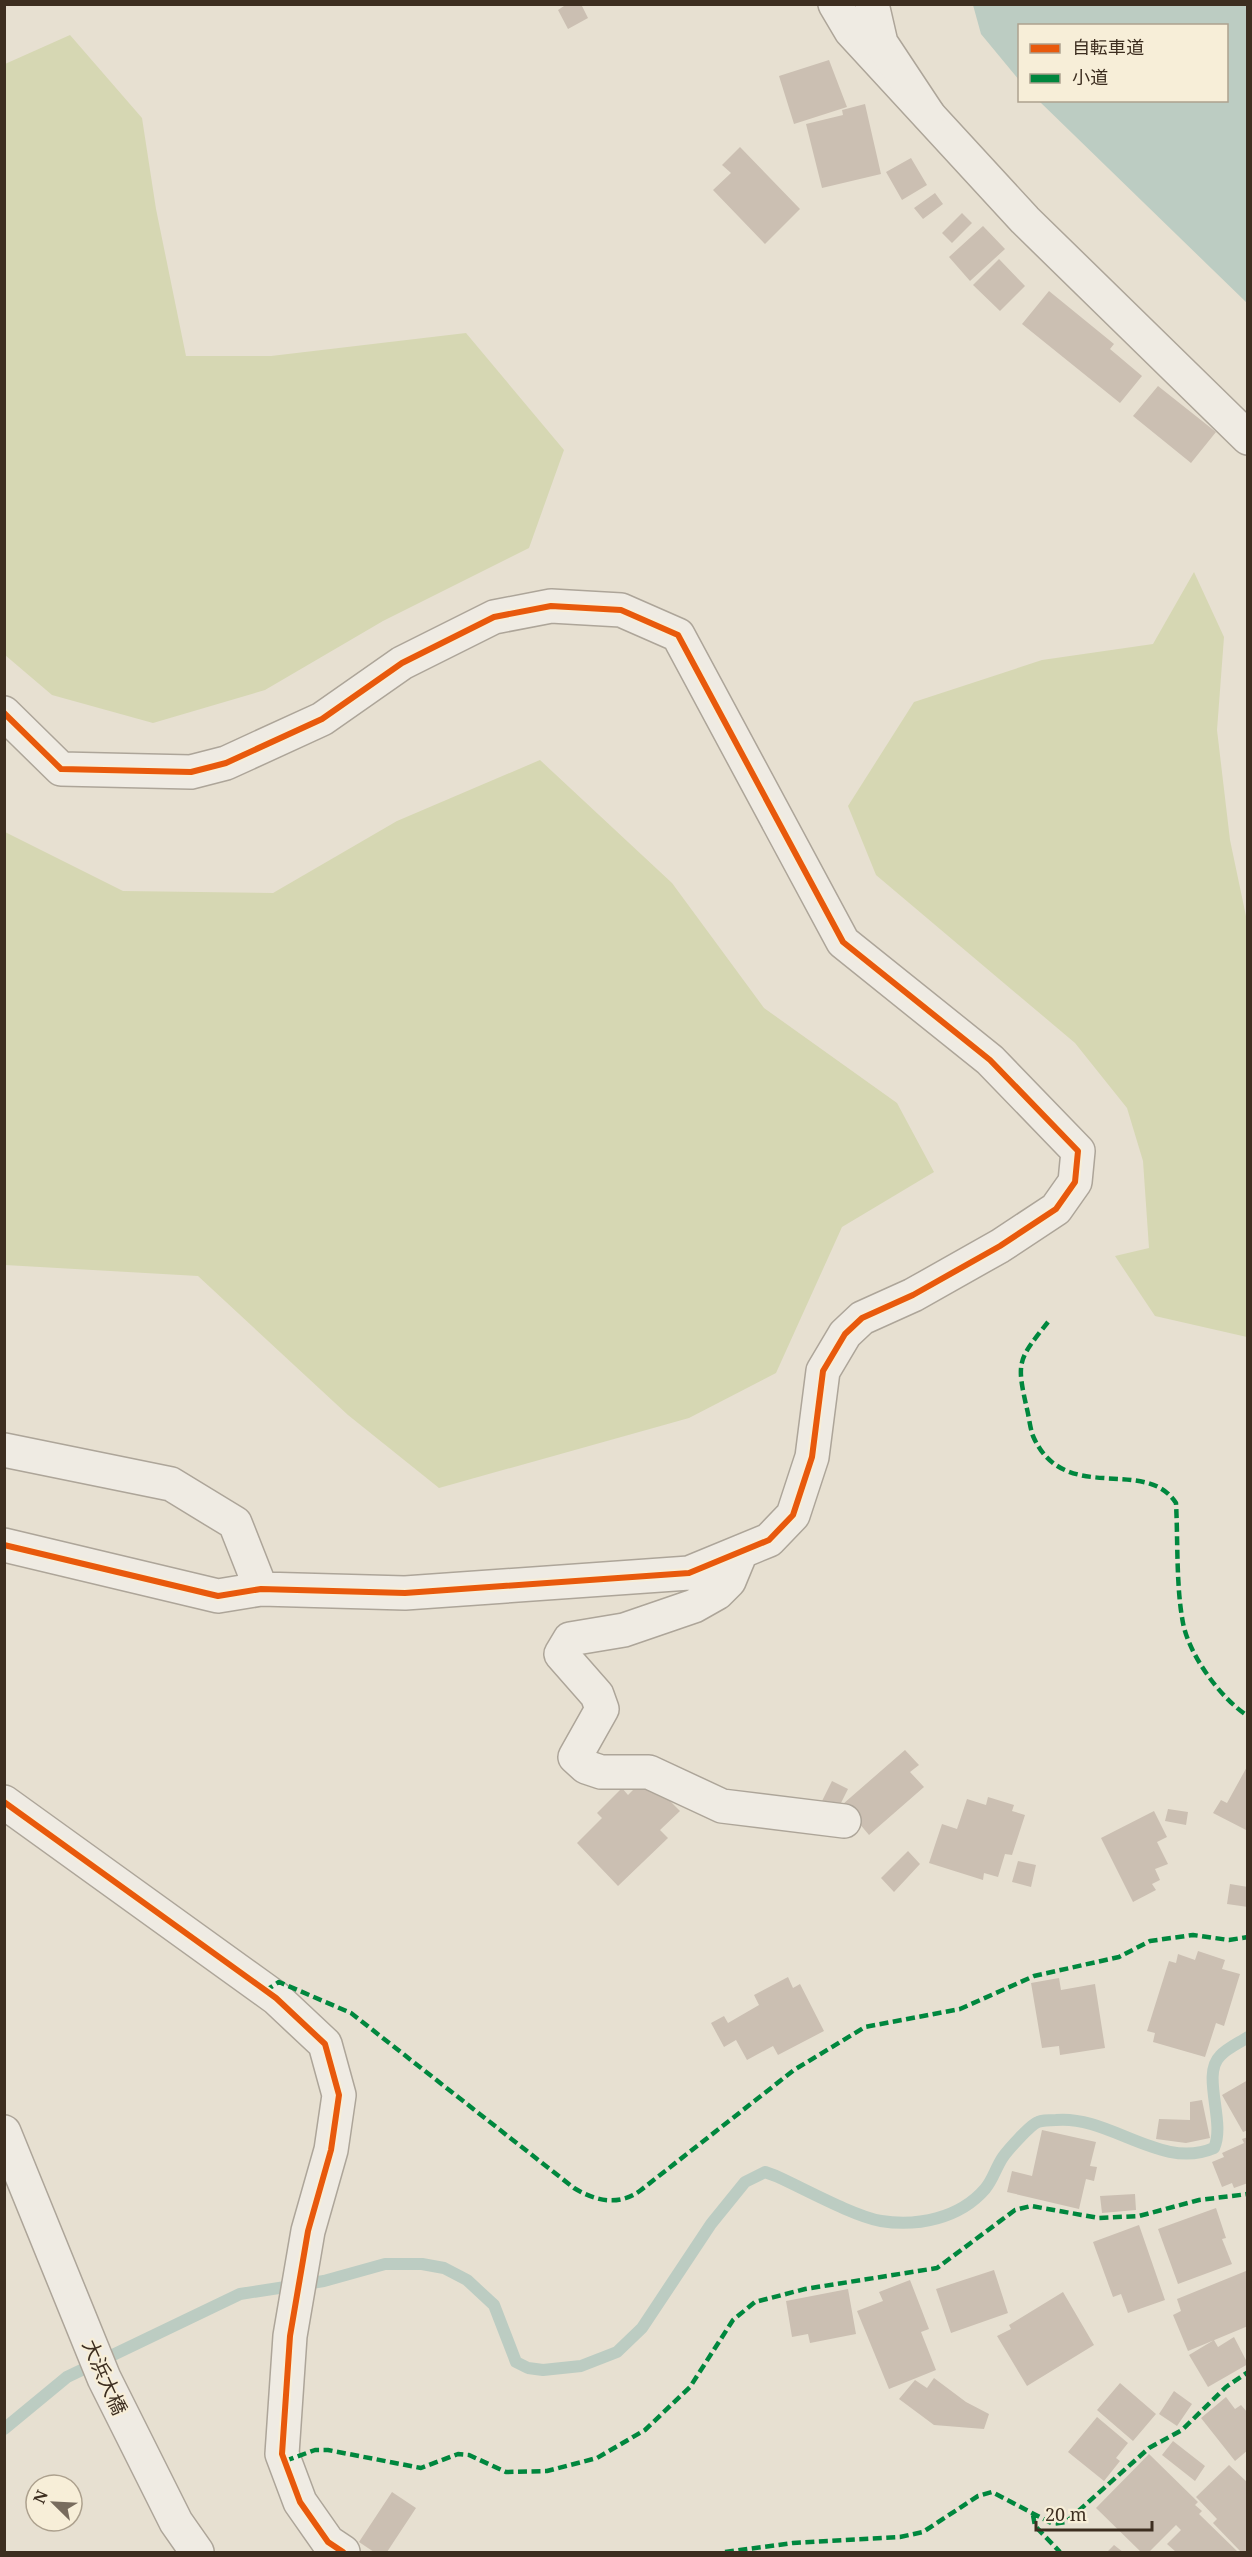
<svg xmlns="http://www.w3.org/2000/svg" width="1252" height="2557" font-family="'Noto Serif','Noto Sans JP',serif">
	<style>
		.green { fill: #d6d7b3 }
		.water { fill: #bcccc2 }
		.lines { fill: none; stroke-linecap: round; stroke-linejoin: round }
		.stream { stroke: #bcccc2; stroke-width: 12 }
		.building { fill: #cbbfb2 }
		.minor-casing { stroke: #ada599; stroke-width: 36 }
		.tertiary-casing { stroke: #ada599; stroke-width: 36 }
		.minor { stroke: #efebe3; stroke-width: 33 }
		.tertiary { stroke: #efebe3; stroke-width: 33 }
		.quiet { stroke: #00873e; stroke-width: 4.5; stroke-dasharray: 9 4.5; stroke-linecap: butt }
		.cycleway-casing { stroke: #f7eed8; stroke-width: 10 }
		.cycleway { stroke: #e8590c; stroke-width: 6 }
		.labels { text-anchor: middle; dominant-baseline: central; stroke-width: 4.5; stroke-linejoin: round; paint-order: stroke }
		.street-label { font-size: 20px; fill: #3d2e20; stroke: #f7eed8 }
	</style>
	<rect width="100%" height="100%" fill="#e7e0d1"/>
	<path class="green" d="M70,35L142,118L156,209L186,356H271L466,333L564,450L529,548L383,621L265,690L153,723L52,695L5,655V64Z
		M1194,572L1224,637L1217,730L1230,840L1247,921V1337L1155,1316L1115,1256L1149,1248L1143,1161L1127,1108L1075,1043L876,875L848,806L914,702L1042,660L1153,644Z
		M540,760L672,883L764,1008L897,1103L934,1172L842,1227L776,1373L689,1418L439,1488L348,1415L198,1276L5,1265V832L123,891L273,893L397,821Z"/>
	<path class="water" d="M973,5H1247V303L1039,101L1226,100V26H1020L1019,80L981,34Z"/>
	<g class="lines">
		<path class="stream" d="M4,2429L67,2377L240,2294L324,2281L385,2264H422L444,2268L467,2280L494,2305L516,2362L528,2368L543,2370L581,2366L617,2352L642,2328L711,2224L745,2182L765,2172L776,2176C803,2188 853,2216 881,2221C918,2227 960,2218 985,2189C993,2180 996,2167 1003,2157C1008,2150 1031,2124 1038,2122C1043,2120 1051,2120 1056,2120C1110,2115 1161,2171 1214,2148C1226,2122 1201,2075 1220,2056C1227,2048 1239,2043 1248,2037"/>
	</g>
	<path class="building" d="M567,4H581L588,18L568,29L558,10Z
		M829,60L847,107L794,124L779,76Z
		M865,104L881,174L822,188L806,124L843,115L842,110Z
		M740,147L800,209L765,244L713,190L731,173L722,165Z
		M911,158L927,185L902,200L886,172Z
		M935,193L943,204L923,219L914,208Z
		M962,213L972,223L952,243L942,233Z
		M983,226L1005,249L970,281L949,257Z
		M999,259L1025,286L1000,311L973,285Z
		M1049,291L1114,344L1110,349L1142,376L1120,403L1022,324Z
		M1158,386L1216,432L1191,463L1133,416Z
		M905,1750L919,1765L910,1772L924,1787L869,1835L843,1804Z
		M1248,1765V1831L1213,1813L1221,1800L1227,1803Z
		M646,1777L680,1811L660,1830L668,1838L618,1886L577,1843L602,1818L597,1813L622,1788L628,1795Z
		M832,1781L848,1789L836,1813L820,1805Z
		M988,1797L1014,1805L1012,1811L1025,1815L1012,1855L1005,1854L998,1877L984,1873L983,1880L929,1863L942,1824L957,1829L967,1799L986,1805Z
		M1168,1809L1188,1812L1186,1825L1165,1821Z
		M1154,1811L1167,1837L1157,1842L1168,1864L1155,1869L1160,1880L1152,1884L1156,1890L1133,1902L1101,1838Z
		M908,1851L920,1864L894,1892L881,1878Z
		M1018,1861L1036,1865L1031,1887L1012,1882Z
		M1230,1884L1248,1887V1907L1227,1904Z
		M1198,1951L1225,1960L1222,1969L1240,1974L1224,2026L1216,2023L1205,2057L1153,2042L1155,2033L1147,2031L1169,1961L1176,1963L1178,1954L1195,1960Z
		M788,1977L793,1988L800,1984L824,2031L778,2055L773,2046L747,2060L736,2040L724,2047L711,2023L724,2016L728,2023L759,2005L754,1995Z
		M1059,1978L1061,1990L1095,1984L1105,2048L1060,2055L1059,2046L1042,2048L1031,1983Z
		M1248,2080V2130L1243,2132L1222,2095Z
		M1202,2100L1210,2138L1186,2143L1156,2139L1159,2119L1190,2120V2102Z
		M1042,2130L1096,2142L1090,2166L1097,2167L1094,2181L1086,2179L1079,2209L1007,2192L1012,2171L1032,2176Z
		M1248,2137V2183L1234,2188L1232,2183L1222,2187L1212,2162L1224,2157L1222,2153L1244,2143L1242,2139Z
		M1135,2194L1136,2210L1102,2213L1100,2196Z
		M1216,2208L1226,2238L1222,2239L1232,2264L1178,2284L1158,2229Z
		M1139,2225L1165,2300L1128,2313L1121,2294L1113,2297L1093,2242Z
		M994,2270L1008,2313L951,2333L936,2289Z
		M1246,2271L1248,2326L1188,2351L1173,2315L1181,2311L1177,2299Z
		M910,2280L929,2329L921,2332L936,2370L889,2389L857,2311L883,2301L879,2292Z
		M848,2289L856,2334L810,2343L808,2334L792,2337L786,2301Z
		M1063,2292L1094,2345L1027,2386L997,2336L1011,2329L1009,2325Z
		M1234,2337L1248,2364L1208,2387L1189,2355L1214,2340L1218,2347Z
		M934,2378L966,2402L989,2414L984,2429L934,2425L899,2399L915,2380L927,2388Z
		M1120,2383L1156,2414L1133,2441L1097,2410Z
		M1174,2391L1192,2404L1177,2426L1159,2414Z
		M1226,2397L1235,2409L1241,2405L1248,2413V2450L1235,2461L1201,2418Z
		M1097,2417L1128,2443L1116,2458L1120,2461L1104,2481L1068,2452Z
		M1173,2441L1205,2466L1195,2481L1162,2455Z
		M1149,2454L1198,2502L1195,2505L1202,2511L1199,2514L1238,2552H1176L1167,2544L1181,2530L1176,2525L1149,2552H1141L1096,2508Z
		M1229,2465L1248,2483V2552H1241L1213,2523L1217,2519L1196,2497Z
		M392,2492L416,2508L387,2552H374L359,2542Z
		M1114,2545L1123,2552H1107Z"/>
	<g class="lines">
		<defs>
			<path id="minor" d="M835,4L851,31L1025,220L1248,438
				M4,713L61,769L191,772L226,763L322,719L402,663L494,617L551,606L621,610L678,635L843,942L990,1060L1078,1151L1075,1182L1056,1209L1000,1246L913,1295L862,1318L845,1334L823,1371L812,1457L793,1515L769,1540L689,1573L405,1593L261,1589L218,1596L4,1545
				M4,1450L171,1484L235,1523L261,1589
				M741,1552L729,1581L717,1593L694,1606L624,1630L570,1639L561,1654L597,1695L602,1709L575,1757L586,1767L601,1772H649L722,1806L844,1821
				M4,1802L276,1998L325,2044L339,2095L331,2150L308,2231L290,2336L282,2454L300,2502L328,2542L343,2552"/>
			<path id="tertiary" d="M872,4L881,43L928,114
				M4,2132L104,2378L176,2522L197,2552"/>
		</defs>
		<use href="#minor" class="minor-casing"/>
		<use href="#tertiary" class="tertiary-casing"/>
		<use href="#minor" class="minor"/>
		<use href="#tertiary" class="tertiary"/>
		<path class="quiet" d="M1048,1322C1018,1360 1016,1361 1027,1409C1029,1417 1030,1428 1033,1436C1064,1507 1145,1455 1176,1503C1178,1541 1176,1587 1183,1623C1189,1655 1221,1699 1248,1716
			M265,1991L279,1982L351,2013L574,2188C597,2202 620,2206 641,2190L794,2070L865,2027L960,2009L1034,1976L1119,1957L1150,1941L1193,1935L1229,1940L1248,1937
			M285,2461L315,2450H328L421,2468L458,2454L469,2455L506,2472L547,2471L597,2458L645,2430L690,2387L733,2320L755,2302L805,2289L937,2268L1015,2210L1031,2206L1099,2218L1139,2216L1199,2200L1248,2194
			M1033,2515L1035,2526L1060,2552
			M725,2552L793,2543L900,2537L923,2532L978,2496L992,2492L1053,2524L1066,2522L1149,2448L1182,2430L1226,2387L1248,2372"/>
		<defs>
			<path id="cycleway" d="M4,713L61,769L191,772L226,763L322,719L402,663L494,617L551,606L621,610L678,635L843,942L990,1060L1078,1151L1075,1182L1056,1209L1000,1246L913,1295L862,1318L845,1334L823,1371L812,1457L793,1515L769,1540L689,1573L405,1593L261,1589L218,1596L4,1545
				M4,1802L276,1998L325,2044L339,2095L331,2150L308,2231L290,2336L282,2454L300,2502L328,2542L343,2552"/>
		</defs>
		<use href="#cycleway" class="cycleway-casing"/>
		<use href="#cycleway" class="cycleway"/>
	</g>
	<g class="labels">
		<g class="street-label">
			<text transform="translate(105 2377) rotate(66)">大浜大橋</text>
		</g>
	</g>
	<rect width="1252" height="2557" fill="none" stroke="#3d2e20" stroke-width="12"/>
	<rect x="1018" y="24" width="210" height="78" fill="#f7eed8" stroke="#ada18e" stroke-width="1.5"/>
	<rect x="1030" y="44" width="30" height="9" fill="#e8590c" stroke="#ada18e" stroke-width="1.5"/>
	<text x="1072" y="54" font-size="18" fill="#3d2e20">自転車道</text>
	<rect x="1030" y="74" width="30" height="9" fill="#00873e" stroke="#ada18e" stroke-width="1.5"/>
	<text x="1072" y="84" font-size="18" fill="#3d2e20">小道</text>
	<g transform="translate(54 2503) rotate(294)"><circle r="28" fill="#f7eed8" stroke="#ada18e" stroke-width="1.5"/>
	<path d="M0-4.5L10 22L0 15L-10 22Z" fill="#786c5e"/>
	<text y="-9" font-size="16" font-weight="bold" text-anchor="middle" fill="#3d2e20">N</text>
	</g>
	<path d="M1036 2521v9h116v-9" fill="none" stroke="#3d2e20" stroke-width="3"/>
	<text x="1045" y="2521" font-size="18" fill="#3d2e20" stroke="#f7eed8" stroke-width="4.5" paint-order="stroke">20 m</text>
</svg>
